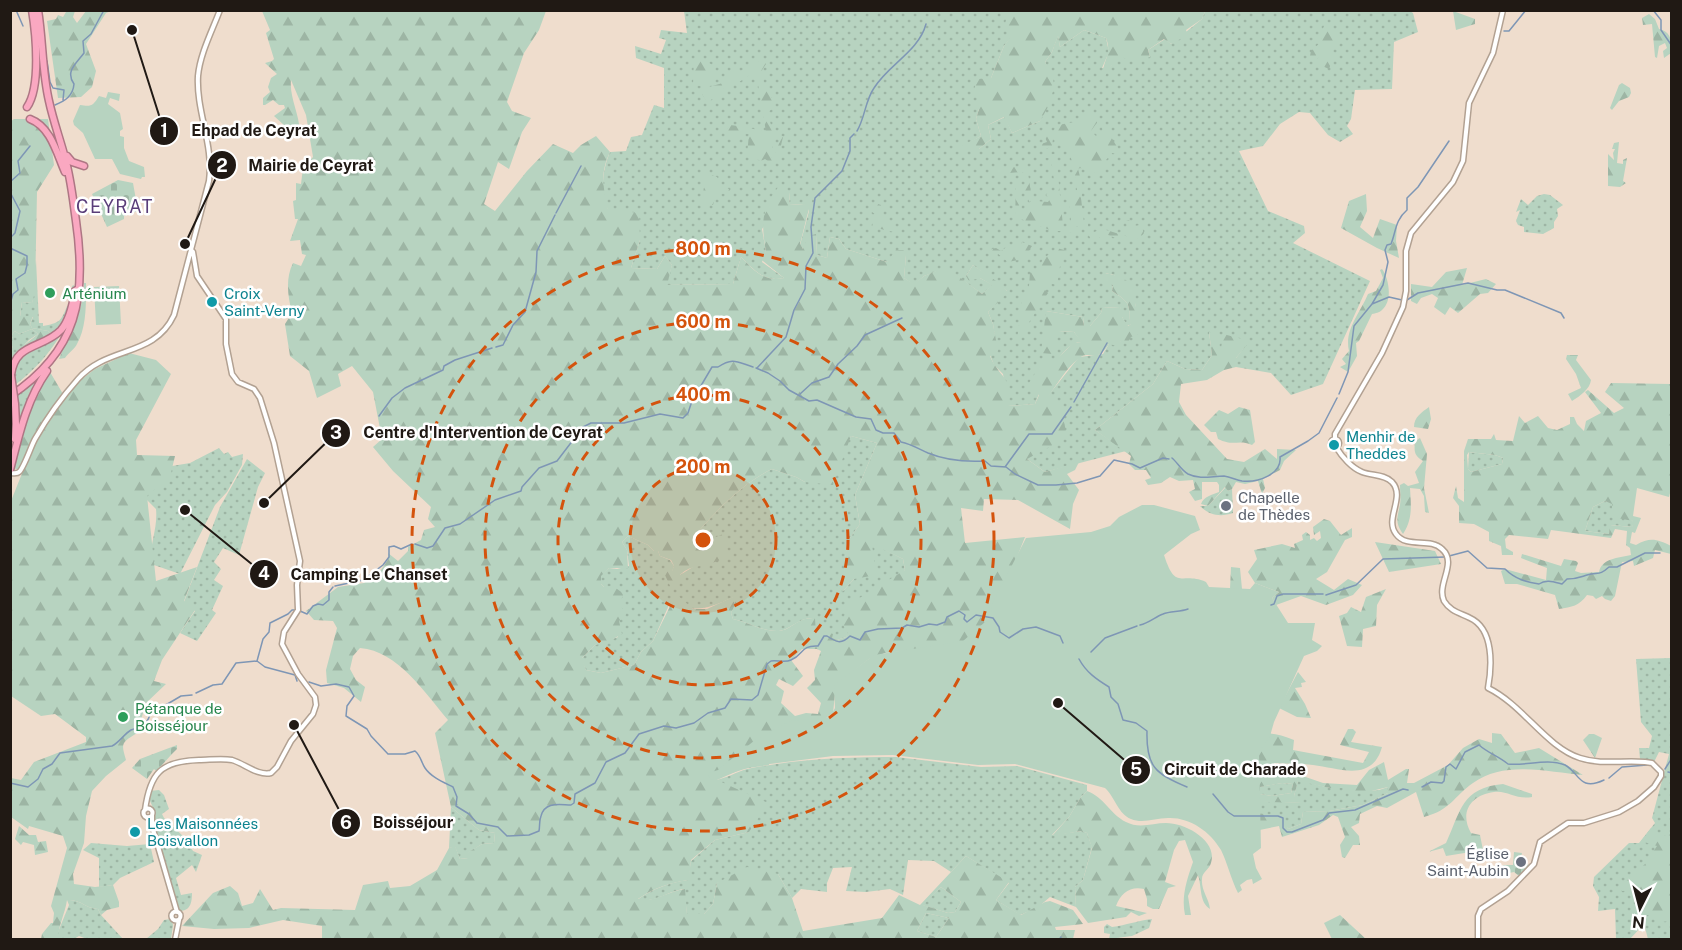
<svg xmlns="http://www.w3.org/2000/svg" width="1682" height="950" font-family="'Public Sans',sans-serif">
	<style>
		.grass { fill: url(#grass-dots) }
		.forest { fill: url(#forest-firs); fill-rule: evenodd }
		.cemetery { fill: url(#cemetery-stones) }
		.garden { fill: #b7d3c0 }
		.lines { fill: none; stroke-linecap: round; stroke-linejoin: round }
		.stream { stroke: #7e96b5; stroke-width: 1.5 }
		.secondary-casing { stroke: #b2a192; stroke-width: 7 }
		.highway-casing { stroke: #ae7684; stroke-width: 9 }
		.secondary { stroke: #fff; stroke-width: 4 }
		.highway { stroke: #faa8c1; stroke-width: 6 }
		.highway-bridge-casing { stroke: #ae7684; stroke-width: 9; stroke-linecap: butt }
		.highway-bridge { stroke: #faa8c1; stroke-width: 6 }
		.ring { fill: none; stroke: #d4530d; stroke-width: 3; stroke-dasharray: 10 8 }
		.leisure-dot { fill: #2e9e5b; stroke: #fff; stroke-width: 2 }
		.culture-dot { fill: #0f9aa8; stroke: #fff; stroke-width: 2 }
		.worship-dot { fill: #6b7280; stroke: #fff; stroke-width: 2 }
		.labels { text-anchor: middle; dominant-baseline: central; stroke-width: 5; stroke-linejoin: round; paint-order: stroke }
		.leisure-label { font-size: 15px; fill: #27864d; stroke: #fff; text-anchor: start }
		.culture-label { font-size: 15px; fill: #0d838f; stroke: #fff; text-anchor: start }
		.worship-label { font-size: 15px; fill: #5b616d; stroke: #fff; text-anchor: start }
		.quarter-label { font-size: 18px; letter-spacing: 1.5px; fill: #593d79; stroke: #fff }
		.centre { fill: #d4530d; stroke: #fff; stroke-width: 3 }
		.ring-label { font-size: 18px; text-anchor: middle; font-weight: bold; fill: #d4530d; stroke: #fff; stroke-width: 5; stroke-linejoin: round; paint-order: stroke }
		.leader { fill: none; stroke: #201914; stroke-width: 2 }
		.callout-dot { fill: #201914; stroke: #fff; stroke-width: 2 }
		.mark-label { font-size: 18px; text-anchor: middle; font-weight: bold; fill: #fff }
		.callout-label { font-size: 16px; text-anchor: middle; font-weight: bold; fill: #201914; stroke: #fff; stroke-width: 5; stroke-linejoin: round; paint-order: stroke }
	</style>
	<defs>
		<pattern id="grass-dots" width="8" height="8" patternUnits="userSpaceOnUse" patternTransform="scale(1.5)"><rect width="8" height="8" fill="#b7d3c0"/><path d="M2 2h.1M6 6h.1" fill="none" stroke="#9db5a4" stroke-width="1.8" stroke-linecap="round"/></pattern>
		<pattern id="forest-firs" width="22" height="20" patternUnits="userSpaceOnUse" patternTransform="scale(1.5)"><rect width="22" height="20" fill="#b7d3c0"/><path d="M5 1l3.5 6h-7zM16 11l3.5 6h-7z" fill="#9db5a4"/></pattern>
		<pattern id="cemetery-stones" width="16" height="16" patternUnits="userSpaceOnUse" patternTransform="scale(1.5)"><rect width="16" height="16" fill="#b7d3c0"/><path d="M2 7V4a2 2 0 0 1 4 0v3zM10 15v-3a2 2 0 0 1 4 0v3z" fill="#9db5a4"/></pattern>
	</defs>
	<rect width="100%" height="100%" fill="#efddcd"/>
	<path class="grass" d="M684,11H1011L1008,12L1013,35L1004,46L991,78L973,94H979V109L976,119L981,136L967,144L979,149L991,139L988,125L1005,117L1012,133L1040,121L1047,67L1045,62L1052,52L1058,35L1060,47L1084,30L1106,38L1109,52L1102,68L1111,66L1119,54L1150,57L1148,50L1165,39L1171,44L1202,19L1205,11H1410L1413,13L1418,32L1394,42L1392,89L1355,90L1351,119L1347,126L1353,134L1340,142L1328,135L1310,113L1299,112L1280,124L1263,146L1239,151L1268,211L1304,226L1305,233L1293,243L1370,281L1323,384L1291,395L1271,373L1236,367V358L1249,341L1219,351L1209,332L1212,355L1202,370L1185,369L1167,361L1153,384L1095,430L1126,451L1045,472L1027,459L1047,397L1079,357L1103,354L1109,344L1121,341L1139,332V307H1136L1134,299L1114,275L1105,273L1113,285L1112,291C1119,296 1128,300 1129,309C1130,316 1128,317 1132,324L1127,326L1122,317L1120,307L1102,308L1101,313L1090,326H1084L1083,317L1046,311L1059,331L1074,332L1082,342C1062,340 1041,388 1035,404L1008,406L1003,374L994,365L990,355L997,351L993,324L988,312L1007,291L973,265L966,276L980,278L993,285L982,294L946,268L924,276L914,285L904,278L906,255L887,262L846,249L839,239L830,237L827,258L817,255L816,235L804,250L800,245L809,211V203L804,205L789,204L790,192L762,229L766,252L762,262L784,278C765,283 754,270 741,257L733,284L666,285L672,265L665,256L657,269L631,268L640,240C630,231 617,221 609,211C599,195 603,167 610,152L626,151L631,137L642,135L654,105L664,108V68L636,58L635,46L661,54L666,40L659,38L661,30L687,33Z
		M1544,194L1550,195L1563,205L1557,209L1558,216L1554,222V228L1543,234L1524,232V227L1518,225L1516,221L1520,210L1516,212L1521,199L1528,205L1537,196Z
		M36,260L39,323H43V326C59,323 61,322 67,306H69L72,286L74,285C72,303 68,324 52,334L48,331L32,328L30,324L33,317H20L22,302L32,303C35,288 33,275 36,260Z
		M32,329L38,334L29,340L24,345L36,342L23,349L11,370V350L13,346V338L11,336L15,331L19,334Z
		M63,331C50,353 35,370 15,385C13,374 14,365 21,356Z
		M39,377L30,392L20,425H18L16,396Z
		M851,436L877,443L855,495L860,524L847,542L843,591L854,579L872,543L903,559L905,570L849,632L846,637L837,640L815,635L814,618C799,617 792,629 779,631C763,632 748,622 733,619L731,613L735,605L734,597C704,610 702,611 669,605L653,641L641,652L634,665L601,673L586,670L581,659L595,645L618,637L604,587L601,584V575L609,568L617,569L629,566L627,550L622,542L628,536L648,545L654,551H658L660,556L670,560L674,566L672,572L680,575L696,565H706L702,543L697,533C718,509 743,483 772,469L796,477L805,482L849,440Z
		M219,448L224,454L228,452L232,457L243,454L242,465L227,492L215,505L180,574L151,564C149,545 158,529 156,509L144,497L172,466L190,463Z
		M1469,452C1479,454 1494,453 1503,458L1502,464L1471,472L1468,469Z
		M247,459L265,473L258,487L239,555L223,548L214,562L221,569L214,580L223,586L212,610L216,613L197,641L180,633L195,611L184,602L220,507Z
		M1226,487L1228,491L1232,489L1233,513C1221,517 1210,516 1200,506H1208Z
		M1605,501L1612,503L1614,508L1634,522L1632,527L1611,525L1609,534L1585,531L1593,507Z
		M1671,658V939H1648L1644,924L1630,939H1616L1615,909L1598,911L1599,897L1593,886L1594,877L1629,843H1639L1655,823L1652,818L1669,754L1659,752L1654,762L1640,759L1639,748H1649L1652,736L1641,722L1636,659Z
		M896,757L981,767L1017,766L1087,785V791L1081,797L1069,817L1052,835L1082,831L1087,833L1092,847L1083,880L1075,887L1076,907L1050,897L1037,908L1020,915L996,900L1009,883L966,856L951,872L934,861L908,860L903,895L890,889L866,892L846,891L852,867L833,868L827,883V892L801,889L792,898L778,874L717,883L713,904L704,914H687L684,889C665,892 659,902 637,900C652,889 671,882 688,880L691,861L715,840L749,832L716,780C727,778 736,772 747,769C795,759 847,757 896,757Z
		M1298,780L1330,788L1343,787L1366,791L1379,790L1388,787V793L1363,805L1329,811L1303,812L1301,824L1288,829L1286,825L1246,812L1245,800L1302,803L1294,796Z
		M1282,783L1293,784L1291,793L1272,796L1260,794L1259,787Z
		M159,790L164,795L169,809L162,814L164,818L185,838L193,851L202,855L196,872L192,865L176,878L181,895L192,893C192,901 191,910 181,911L177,908L153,822L155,812L150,801V791Z
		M451,807L479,830L495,833L494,843L482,844L468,853V858L460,859L455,847L449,848Z
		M91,843L127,846L150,844L154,862L120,878L113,885L99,887V858L83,850Z
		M941,887L961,902L955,912L948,913L922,905Z
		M67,900C83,900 84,908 98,909L101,915L123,939H87L79,936L74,939L58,940V932L69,905Z
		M926,913L949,918L936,937L917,931Z
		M171,919L173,925L171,939H146L158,929L164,920Z
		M1152,919L1149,928L1132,936L1109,939L1110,934L1104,933V927L1107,924L1112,927C1127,925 1136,921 1152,919Z"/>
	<path class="forest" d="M75,11L73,17L77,23L86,11H111L106,13L86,44L96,71L92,87L81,97L58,98L47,21L56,19L58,15L63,17L66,12Z
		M262,11H546L539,30L524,53L507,102L512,111L531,118L522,132L509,169L498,162L484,204L495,211L527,171L553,144L573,153L581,145L596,136L610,152C600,173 603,187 608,209L639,213L640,240L631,268L657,269L665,256L672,265L667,285L733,284L741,257C753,269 764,283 784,278L753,253L755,246L764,254L766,252C761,224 761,209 779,186L790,192L789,204L804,205L806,198L814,190H817C808,206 805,226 800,244L803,249L808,236L816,234L817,255L827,258L830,237L839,239L846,249L887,262L896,250H904L906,255L904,278L914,284L924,276L946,267L982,294L992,285L980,278L969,281L966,276L973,265L999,283L1008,292L988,312L993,324L998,351L990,356C999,378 1015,378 1008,406L1035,404L1039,395L1029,383L1042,362L1057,359L1073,343L1081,342L1074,332L1059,331L1053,354L1041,353L1046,311L1083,317L1084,326H1090L1101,313L1102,308L1120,307L1122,311V317L1128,326L1131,324C1128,317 1130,316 1129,309C1128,300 1119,296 1112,291L1113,285L1103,280L1105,273C1116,275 1131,279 1134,291C1136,296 1135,301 1136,307H1139V334L1131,337L1127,344L1121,341L1117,346L1109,344C1095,366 1091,348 1078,359C1066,369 1057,384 1048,397L1062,408L1066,433L1053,445L1027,459L1045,472L1079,462L1075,470L1067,474L1079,490L1073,504L1070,529L1018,500L984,499L983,511L961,508L965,543L1025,537L1011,572L1066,635L885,653L869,659L836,685L833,713L826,718L762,740L769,765L742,769L717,780L768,803L749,832L715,840L691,860L689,880C671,882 652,889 638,899C656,903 667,891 685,889L687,914H704L713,904L717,883L747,867L778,874L792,898L803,931L882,918L899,895L920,905L966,856L1009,882L996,900L1021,915L1045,902L1050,901L1073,910L1083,924L1055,927L1056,930H1075L1073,939L322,940V926L283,920L249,928L214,929L182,926L213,893L230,886L238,893L242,906L253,903L260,889L273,910L281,908L355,910L363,885L388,881L390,888L410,886L437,870L449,848L455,846L460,859L468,858L467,853L482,844L494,843L495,833L479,830L451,807L435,733L448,720C425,693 398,651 360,648L353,656L350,669L356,680L365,687L361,702L344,688L327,683L326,670L337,628L333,621L314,620L306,611L338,587L364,583L381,570L389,558L388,553L398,561L408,551V547L421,540L424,530L435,527L428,519L431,507L393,471L373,447L382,439L373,392L352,366L338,374L341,386L317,398L309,371L290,356L285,324L292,313C288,297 285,279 293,263L301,266L306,255L302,254L300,240L290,241L298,219H295L293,201L296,200V183L301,184L303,168L313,157L306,115L291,80C289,99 302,119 299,134L291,132L290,126H285L274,116L285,108L284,105H279L273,100L265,105H263V98L270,92L268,87L271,78L277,74L265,63L272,61L274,59L266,33L270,30ZM851,436L877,443L855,495L860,524L847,542L842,592L854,579L876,575L872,544L903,559L905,570L848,605L843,620L844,627L848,632L846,637L837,640L832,638L833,634L825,631L816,635L815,618C797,617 793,629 779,631C763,632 748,622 733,619L731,613L735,605V596L707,609H693L676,594L653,641L641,652L634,665L601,673L586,670L582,658L595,645L608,642L622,634L619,621L626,614L619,603L624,594L613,586L604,587L601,584V576L609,568H628L627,550L622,542L628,536L648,545L654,551H658L660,556L671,560L674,566L672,571H667L665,575L671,588L678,589L680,575C691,565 696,568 709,564C716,562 722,559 729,556L723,534L702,543L697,533C718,509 743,483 772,469L796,477L805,482L833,485ZM802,649H817L821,651L814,670L815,680L807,688L821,703L818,714L806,713L795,716L781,703L784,691L776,685L779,679L793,686L803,676L791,660ZM941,887L961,902L955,912L948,913L923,905ZM926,913L949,918L936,937L917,931Z
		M1011,11L1205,10V11L1202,19L1186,30L1188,35L1171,44L1164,39L1148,50L1150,57C1136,63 1131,63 1119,55L1116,64L1111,66L1103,79C1101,60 1113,56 1106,38L1084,30L1060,47L1058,36L1052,52L1045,62L1053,76L1054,88L1048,107L1040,121L1012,133L1004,117L988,125L991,139L979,149L949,152L981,136L976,119L979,109V95L972,94L978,79L991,78L1004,46L1012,35L1004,28L1008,12Z
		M1453,11L1475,19V24L1456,30Z
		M1649,14L1655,19L1659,29C1672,32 1672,42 1671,53L1664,58L1663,51L1667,48L1665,43L1659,46L1657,58L1655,57L1652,24L1643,25L1642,18Z
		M1326,21L1340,40L1337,48L1332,46L1330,50L1335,53L1329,69L1320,65L1321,60L1320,57L1313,61H1309L1311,51L1321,42L1322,31Z
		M694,58L711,64L715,72L709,87L726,82L727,75L750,68V64L762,60L766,64L762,70L764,86L770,91L774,90V93L770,96L771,98H776L772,103V109L768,112L772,130L776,132L770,157L773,158L782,136L783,137L777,162L772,164L765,159L761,161L747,155L749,134L741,133L735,139L724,133L730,125L738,126L746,118L745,127L766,132L756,72C745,77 736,86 723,89L719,104L712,99L708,103L702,94L703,86L693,85Z
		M1622,83L1630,88L1631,93L1629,97L1619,101L1612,110L1610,108L1619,85Z
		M1092,111L1098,121L1091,131L1098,138L1103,132L1102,127H1105L1122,155L1112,153L1106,160L1104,174L1101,175L1080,168L1078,169L1083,188L1081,198L1084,223L1088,224V226H1076L1074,234L1067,231H1053L1015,217L1016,187L1026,186L1023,172L995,174V169L1027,166L1032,200L1029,202L1027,191L1020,192L1022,214L1026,216L1027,210L1035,201L1048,202L1050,199L1046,195L1049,191L1056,195L1051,158H1045L1044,155L1056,154L1063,226L1067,230L1071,221L1068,193L1077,190C1074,170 1073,150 1057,137L1053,138L1052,147L1039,150L1038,145L1047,142L1042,130L1046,128L1051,134L1058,125L1080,121Z
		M14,119H48L54,165L37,192L35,292L32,303L22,302L20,316H33L30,324L32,328L48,331L52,334L23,346L38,334L32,329L19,334L15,331L11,336L13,338V346L11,350L10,236L13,235L11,232V121Z
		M1619,142L1617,163L1623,164V160L1627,158L1623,181L1626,183L1620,187L1608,186V154L1614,160L1613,153L1615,149H1612L1614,143Z
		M699,173L709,174L717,177L722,186L729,189L731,193L716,194L713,205H700L705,184Z
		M1366,194L1367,211L1360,227L1373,238L1380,219L1397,225L1396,241L1399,258L1377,248L1341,228L1349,201Z
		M878,204L881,205L882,217L897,232H901L900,236L894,232L872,227L875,214L872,212V209H876Z
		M1129,220L1133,226L1141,225L1144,233C1135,246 1120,240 1108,235L1105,236L1104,245L1099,243L1100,237L1091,239L1088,234L1103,229L1129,237L1126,221Z
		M1022,242L1032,246L1023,259L1008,262L997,253L992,258V249L996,248L1001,251L1008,246H1021Z
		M1057,248L1071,252L1069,255L1064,256L1060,266L1057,285L1045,282L1043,288L1048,293L1017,341L1022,300L1029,286L1030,273L1038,269L1043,259Z
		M1467,268L1462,285L1486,279L1496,284L1488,293L1480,294L1458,313L1450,307L1445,315L1434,307L1438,298L1432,294L1421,298L1417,304L1411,301V284L1432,287L1446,272Z
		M1382,269C1389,278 1393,301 1382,310C1379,313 1376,313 1372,314L1359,341L1356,343L1357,356L1348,372L1340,367L1346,364L1342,359L1349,351C1344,330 1360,313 1368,294L1376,291L1383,278L1380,270Z
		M84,283H86C86,301 87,327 77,344C75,349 68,353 65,358L59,359C70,332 83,314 84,283Z
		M1209,332L1216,333L1219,350L1221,349L1223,334L1250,341L1236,358V367L1224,370L1207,380L1181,384L1179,402L1186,415L1227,459L1244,462L1265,449L1277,459V449L1296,450L1284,461L1280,470L1263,479L1265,488L1262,494L1258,481L1245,484L1236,482L1232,489L1228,491L1225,487L1208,506L1201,504C1204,496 1212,495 1219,492V485L1217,482H1202V499L1195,501L1189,492L1195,489L1193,480L1179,481L1170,477L1161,483L1148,485L1145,480L1151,478L1146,470H1135L1129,464L1131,456L1095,430L1153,384L1167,361L1185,369L1202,370L1212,355Z
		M129,353L156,360L171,374L136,440L137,455L175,456L170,477L147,496L156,581L197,567L184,601L195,610L162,660L154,681L166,684L146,703L137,733C121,743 121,743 126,760L106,776L92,791L86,816L84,843L73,874L74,884L95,887L113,885L119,902V907L107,910L101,915L98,909C84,908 83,900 67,900C65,914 58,926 58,939H41L42,934L51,923H53L54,913L51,906L67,848L63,836L29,826L28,829L11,817V778L21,780L34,762L86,742V737L55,714L41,716L11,696V501L23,471L13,468L25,417L33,397L50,372L63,394L95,369Z
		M1567,355H1578L1576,360L1591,380C1590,389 1580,396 1572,401L1568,394L1581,388L1576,374L1566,359Z
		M1611,383L1671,384L1672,485L1669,497L1637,488L1633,516L1641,518L1635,533L1632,532L1630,543L1636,545C1650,537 1657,539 1671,546V554L1655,550L1653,558L1634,566L1633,561L1622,562L1615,596L1611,601L1605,599L1602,596L1596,599L1593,596L1587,595C1579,606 1572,607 1559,609L1555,595L1517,584H1505L1501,571L1505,569L1546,580L1547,568L1521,558L1522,554L1561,566L1564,559L1576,561L1578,563L1575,571L1581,573L1599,572C1602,558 1618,558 1631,555L1630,548L1626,545L1627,531L1615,529L1611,538L1551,530L1548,539L1509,535L1505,539L1506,548L1513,552V555H1502L1501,546L1489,541V532L1474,524L1459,523V506L1453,498L1456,486L1458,498L1464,502V451L1468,439H1491L1494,434L1496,440L1513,441L1519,416L1525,423L1538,416L1548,428L1557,430L1570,424V417H1574L1577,424L1584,431L1586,421L1601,413L1585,392L1588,390L1614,413L1624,408L1605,392ZM1469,452C1480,454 1494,453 1503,458L1502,464L1471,472L1468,469L1467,455ZM1605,501L1612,504V517L1633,521L1632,527L1610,525L1609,534L1585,531L1593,507Z
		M1239,407L1250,410L1255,442L1252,445C1238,439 1234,447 1218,439L1216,432H1211L1204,425L1219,410L1228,414Z
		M1429,407L1431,419L1428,429L1414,427C1414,417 1422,412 1429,407Z
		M1420,438L1427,454L1424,488L1429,513L1425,512L1424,496L1420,489L1410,488C1411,505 1413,519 1403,534C1395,522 1397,519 1400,505C1401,499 1400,491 1400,485L1404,483L1408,486L1419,483L1415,472L1423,461C1414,455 1414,452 1415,441Z
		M1324,519L1330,521L1341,535L1352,528V537L1345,540L1327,572L1316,579L1334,590L1348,579L1362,585L1353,595L1326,605L1301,596L1276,605L1272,598L1279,592L1255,583L1248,572L1257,559L1254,550L1282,544L1295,548L1294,544L1303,540L1302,535L1306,532L1310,535V540L1314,538L1317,541L1321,538L1320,531L1314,535L1313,527Z
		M1375,542L1435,551L1441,564L1389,572Z
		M1231,567L1240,568L1242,589H1230Z
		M1386,589L1377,605L1376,626L1363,629L1362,647L1347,646L1339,616L1347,613L1351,607L1361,612L1366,597Z
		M1276,615L1280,646L1235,676C1241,683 1247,689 1247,698C1248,704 1247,707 1249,713L1226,716L1221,724L1245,738C1264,731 1275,732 1294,740L1293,750L1363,763L1369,752L1340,745L1348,729H1353L1356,732L1351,742L1382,747C1372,783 1339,768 1313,765C1300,763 1287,764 1274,763L1278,775H1300L1323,783L1357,785L1369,770L1384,762L1388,780L1406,769H1409L1407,783H1414L1448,765L1463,748L1479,739L1492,743V733L1501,734L1515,753L1539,748L1583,775C1548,772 1504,760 1473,783C1453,797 1451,810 1424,817L1416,792L1387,808L1377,806L1360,814L1359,823L1351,827L1359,836L1360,845H1353L1345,858L1342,857L1340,845L1345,837L1338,817L1333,815L1319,825L1282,837L1279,826L1250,832L1247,822L1235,821L1222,811L1221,803C1205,793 1183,758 1174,740C1169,730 1168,719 1163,709L1145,702L1143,693L1153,690L1160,683L1177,680L1193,674L1232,648L1239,639L1258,634ZM1298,781L1330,788H1349L1351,793C1363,794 1376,790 1388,787V793L1363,805L1329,811L1303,812L1301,824L1288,829L1284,816L1246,812L1235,808L1236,801L1302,803L1303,798L1294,796ZM1282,783L1293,784L1291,793L1272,796L1260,794V787Z
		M1298,672L1306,682L1301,683L1302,687L1295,688L1305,704L1311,718L1297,717L1279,708Z
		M1589,734H1594L1602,738L1595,758L1583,740Z
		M1503,784L1532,794V797C1516,800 1507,790 1494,792C1471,795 1459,812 1471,833L1480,835L1483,850L1446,856L1443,848L1428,852L1446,843C1461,811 1461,788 1503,784Z
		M1087,791C1104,797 1110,814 1126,822C1139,829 1153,823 1166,823C1186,823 1218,841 1211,863C1209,870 1202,872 1202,879C1201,891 1209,898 1210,909C1199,902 1202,887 1198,875L1188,896L1191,915H1185C1181,897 1187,879 1193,862L1185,840L1179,841L1174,850L1165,882L1176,886L1168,888L1159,909H1153L1147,906V899L1144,889C1130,886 1121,893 1116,906L1147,913L1139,916L1131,912L1126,917L1088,923L1076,907L1075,887L1083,880L1092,848L1087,833L1081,831L1052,836L1069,817L1081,797Z
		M19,826L29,835H36L38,842L46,841L48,852L35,855L34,845L23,842L21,845L15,839Z
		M1651,828L1663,836L1671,834V921L1660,922L1652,914L1640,917L1641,890L1622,891V885L1645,864L1657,846L1641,841Z
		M1340,915L1366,939H1332L1324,923Z"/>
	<path class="cemetery" d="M118,180L133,183L138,211L124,216V219L107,227L92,194Z
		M177,745V749C169,756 164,764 156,771L154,769L147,779L132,768L140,759Z
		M1514,852L1522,853L1520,860L1517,863L1521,866L1531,864L1519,876L1514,872L1509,873L1503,865H1513Z"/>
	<path class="garden" d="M108,92L120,94L119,101L110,98L108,104L120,113L123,129L120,131V136L124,137V148L129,161L144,167L145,177H142L141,179L120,174L112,159H95L83,133L74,125L73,121L80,105C91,107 93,106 99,96L106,98Z
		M119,286L121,324L96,325L94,287Z
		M1142,505H1154L1195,516L1200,530L1191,534L1164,555C1176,592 1181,571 1206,582L1209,587L1250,589L1255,583L1279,592L1272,598L1288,623H1315L1312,640L1322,646L1317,651L1304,656L1274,722L1270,736L1259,752L1261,848L1253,854L1256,868L1262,879L1253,884L1252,879L1247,880L1240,885L1242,890L1238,893C1231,879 1227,862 1221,850C1210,831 1189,817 1168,818C1155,818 1143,824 1131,819C1118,814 1115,797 1105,788L1015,764L978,765L893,755L833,756L754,766L710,780L708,773L718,770L755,740L790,721L830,717L835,708L834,685L874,655L963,641L992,616L991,606L1026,538L1091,532L1110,526L1119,517Z
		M133,705L139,707L136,713L116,726L110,722Z"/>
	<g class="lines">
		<path class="stream" d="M16,10L23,26
			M1653,10L1661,20V30L1672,46
			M1504,31H1509L1526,10
			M47,61L50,82L53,88L64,90L63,100
			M55,105C65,101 73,96 74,84C65,71 76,64 84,53L83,41L91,34L104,10
			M857,131C865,118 865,101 874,88C888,65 919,51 926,24
			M10,182L20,173L18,161L30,146
			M10,192L20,211L15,233L10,238
			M556,213L581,166
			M10,248L27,256V265L25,273L16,279L18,290L13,294L10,304
			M1407,300L1418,293L1468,283L1497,290H1505L1561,313L1564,318
			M1372,304L1389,297L1402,300
			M496,347L503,345L513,325L525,312L536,272L537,251L555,215
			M756,368L768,373L780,381L789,390L809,401L817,400L856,417L871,419L876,430L883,433H894L901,442C911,444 919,449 928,453C945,460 967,462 985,461L991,466L1006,467L1015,474L1038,485H1056L1077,483L1100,476L1114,460L1132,464L1140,468L1163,458L1169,459
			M757,368L786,337L794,310L805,289L806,266L813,253L811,227L815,198L842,171L850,151V138L854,134
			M800,394L812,383L829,377L838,364L857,346L865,335L902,318
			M1339,394L1348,372L1354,326L1372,304L1383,285L1388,262L1385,250L1387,245L1391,244C1396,232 1395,220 1407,210V198L1418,187L1449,141
			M1074,402L1107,343
			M379,416L392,398L405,388L443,370L444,366L455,360L492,348
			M1172,458C1177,462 1181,470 1188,474C1200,480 1212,476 1224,476C1231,477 1236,480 1242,481C1258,483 1282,474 1280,457L1308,441L1319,433L1337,398
			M1005,467L1029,434H1052L1071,407
			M415,544L427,548L433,546L445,528L460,524L495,500L521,491L522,487L539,468L557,461L583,427L591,423H624L660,414L683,418L688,413L692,401L712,367H718C733,357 737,362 753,367
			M1449,556L1468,551L1487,568L1505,569C1515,579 1526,582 1539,584C1546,579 1554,582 1562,584L1567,579C1577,579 1578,578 1587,575C1599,572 1599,576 1609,567H1617L1645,553H1660
			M335,586L363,580L383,565L389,557V547L394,546L401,549L412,544
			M1326,595L1356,585L1383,559L1445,557
			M1271,605L1274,604L1277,596L1283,594H1323
			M300,611L307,614L313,606L318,604L323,605L329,600V592L333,587
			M1140,625C1149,623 1155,617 1163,614C1170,611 1180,612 1188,609
			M1091,652L1105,638L1137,626
			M1079,659C1086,672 1096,679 1109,687L1111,697L1118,704L1123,720L1136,723L1147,731C1146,766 1155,774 1187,787
			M257,661L263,639L269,632L270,623L288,614L292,610H295
			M309,682L321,686L336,684L349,687L354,696L347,706L346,716L367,729L371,736L388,754H405L415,751C421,756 421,762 425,768C431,777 443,782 453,787L457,797L456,806L469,814L477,823L498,827L507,836L529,835L539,831C540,826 539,821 541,816C545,801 560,805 571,805L574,803L575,794L595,783L606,762L625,753L639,734L664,726L676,728L694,723L708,713L725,708L731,699L752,700L758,695L767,664L771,661C778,660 785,663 791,660C804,655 800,645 818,646L824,636H827C836,642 841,645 850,636L860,640L865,632L878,629L902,628L907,625L919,627L929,624L937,625L945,622L947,617L959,611L965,615L964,619L967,622L976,615L993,618L999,627L1000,632L1009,638L1023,629L1036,627L1060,636L1063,643
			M196,693L213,685L222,684L236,663L257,661L265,667L295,675L297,681
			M1665,769L1672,758
			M1668,772L1672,773
			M1609,778L1622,767L1647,765
			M10,783L28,787L38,779L43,769L52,764L60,753L112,746C120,742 124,734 131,730C136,728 144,727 147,721C150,717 150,713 153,708L164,706L181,696L192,695
			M1422,787L1431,782L1442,783L1444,781L1446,767L1450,764L1456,769L1465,752L1479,745C1488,753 1498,756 1508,764C1526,766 1547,758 1565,765C1579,772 1579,792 1604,780
			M1213,794L1228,812L1234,816H1278L1283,818V828L1287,832H1292L1323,820L1329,813L1355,810L1403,789L1408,790
			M1059,940L1061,937"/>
		<defs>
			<path id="secondary" d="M1331 443a4 4 0 1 1 8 0a4 4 0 1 1-8 0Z
				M1335,439V434L1382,353L1403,307L1406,291V251L1411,233L1453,182L1463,161L1469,103L1493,53L1503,10
				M1336,447C1342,457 1352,468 1362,472C1372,476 1384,474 1392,482C1406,497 1384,519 1396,534C1407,549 1430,537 1442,549C1458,563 1436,584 1444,601C1450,611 1460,613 1470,618C1494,629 1492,666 1488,688C1523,705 1546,747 1580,758C1601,765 1623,760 1645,762L1652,763L1661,772V776L1654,787L1638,801L1619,812L1584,823H1568L1540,842L1534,864L1508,891L1481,909L1478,916V940
				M10,473C14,473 17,474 19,472C24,468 31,446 35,439C47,418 62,397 78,379C108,345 154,358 174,315L209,181C214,145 196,111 198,76C200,54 212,31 220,10
				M143.5 813a4.5 4.5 0 1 1 9 0a4.5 4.5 0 1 1-9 0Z
				M145,810C150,773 161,761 199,760C209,760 222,758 232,760C245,764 258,776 271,773L277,767L291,741L313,714L316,705L315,697L298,674L282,644L284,632L298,610L297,585L300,561L274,443L260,398L254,389L238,382L232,374L226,344V319L197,276L193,252L191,250
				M152,815V826L177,912
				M171.5 916a4.5 4.5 0 1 1 9 0a4.5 4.5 0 1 1-9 0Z
				M175,940L179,920"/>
			<path id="highway" d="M27,107C41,87 36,34 32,10
				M30,119C51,127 57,154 65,172
				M67,156L72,162L84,166
				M11,375C15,342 43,349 61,330C70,320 73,304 75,291L78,289
				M10,396C78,351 87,297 76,221C73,200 71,179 65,158C60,139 53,120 49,101C42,71 43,41 38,10
				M15,439L16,424L15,404
				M10,470C19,435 26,401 47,371"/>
		</defs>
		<use href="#secondary" class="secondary-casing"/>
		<use href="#highway" class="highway-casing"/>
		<use href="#secondary" class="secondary"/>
		<use href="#highway" class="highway"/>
		<defs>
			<path id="highway-bridge" d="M11,375L15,404"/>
		</defs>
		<use href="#highway-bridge" class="highway-bridge-casing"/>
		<use href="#highway-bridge" class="highway-bridge"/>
	</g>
	<circle cx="703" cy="540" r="73" fill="#d4530d" fill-opacity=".12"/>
	<g class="ring">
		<circle cx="703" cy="540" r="73"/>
		<circle cx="703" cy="540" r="145"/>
		<circle cx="703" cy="540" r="218"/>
		<circle cx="703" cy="540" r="291"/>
	</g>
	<g class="leisure-dot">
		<circle cx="50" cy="293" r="6"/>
		<circle cx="123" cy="717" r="6"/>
	</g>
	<g class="culture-dot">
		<circle cx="212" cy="302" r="6"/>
		<circle cx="1334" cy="445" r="6"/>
		<circle cx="135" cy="832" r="6"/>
	</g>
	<g class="worship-dot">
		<circle cx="1226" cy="506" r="6"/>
		<circle cx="1521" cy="862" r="6"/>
	</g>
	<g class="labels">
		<g class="leisure-label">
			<text x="62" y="293">Arténium</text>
			<text x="135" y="708">Pétanque de<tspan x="135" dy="17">Boisséjour</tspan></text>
		</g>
		<g class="culture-label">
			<text x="224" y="293">Croix<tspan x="224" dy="17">Saint-Verny</tspan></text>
			<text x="1346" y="436">Menhir de<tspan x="1346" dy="17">Theddes</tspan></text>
			<text x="147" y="823">Les Maisonnées<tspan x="147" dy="17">Boisvallon</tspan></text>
		</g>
		<g class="worship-label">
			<text x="1238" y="497">Chapelle<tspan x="1238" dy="17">de Thèdes</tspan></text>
			<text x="1509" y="853" text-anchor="end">Église<tspan x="1509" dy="17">Saint-Aubin</tspan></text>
		</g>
		<g class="quarter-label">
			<text x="115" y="206">CEYRAT</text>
		</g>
	</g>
	<circle cx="703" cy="540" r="9" class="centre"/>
	<g class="ring-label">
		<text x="703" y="255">800 m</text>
		<text x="703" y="328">600 m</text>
		<text x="703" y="401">400 m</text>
		<text x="703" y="473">200 m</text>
	</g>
	<path class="leader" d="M132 30L164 131M185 244L222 165M264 503L336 433M185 510L264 574M1058 703L1136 770M294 725L346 823"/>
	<g class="callout-dot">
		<circle cx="132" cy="30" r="6"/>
		<circle cx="185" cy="244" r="6"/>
		<circle cx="264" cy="503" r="6"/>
		<circle cx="185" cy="510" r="6"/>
		<circle cx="1058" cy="703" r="6"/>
		<circle cx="294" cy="725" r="6"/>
		<circle cx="164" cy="131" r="15"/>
		<circle cx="222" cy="165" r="15"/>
		<circle cx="336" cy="433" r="15"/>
		<circle cx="264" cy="574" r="15"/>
		<circle cx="1136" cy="770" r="15"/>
		<circle cx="346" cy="823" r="15"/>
	</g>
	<g class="mark-label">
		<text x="164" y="137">1</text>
		<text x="222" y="172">2</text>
		<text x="336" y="439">3</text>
		<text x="264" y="580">4</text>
		<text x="1136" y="776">5</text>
		<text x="346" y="829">6</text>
	</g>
	<g class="callout-label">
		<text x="254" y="136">Ehpad de Ceyrat</text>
		<text x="311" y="171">Mairie de Ceyrat</text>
		<text x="483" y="438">Centre d'Intervention de Ceyrat</text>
		<text x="369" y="580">Camping Le Chanset</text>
		<text x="1235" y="775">Circuit de Charade</text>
		<text x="413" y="828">Boisséjour</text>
	</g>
	<rect width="1682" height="950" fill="none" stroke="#201914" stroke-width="24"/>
	<g transform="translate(1640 908) rotate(186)" stroke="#ffffff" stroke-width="4.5" paint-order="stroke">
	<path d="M0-4.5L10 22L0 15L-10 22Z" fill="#201914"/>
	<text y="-9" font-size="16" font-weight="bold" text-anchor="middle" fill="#201914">N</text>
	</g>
</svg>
